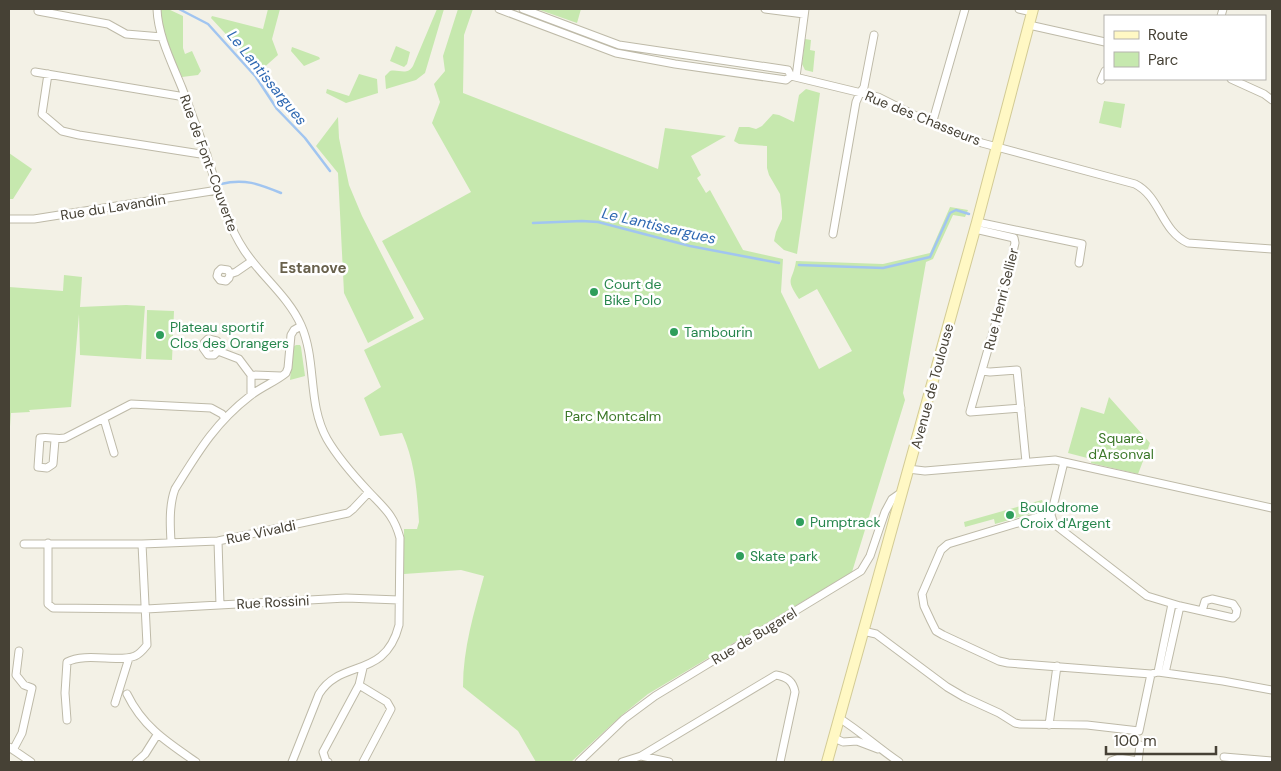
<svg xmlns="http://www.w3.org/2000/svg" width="1281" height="771" font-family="'DM Sans',sans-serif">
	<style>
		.green { fill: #c6e8ae }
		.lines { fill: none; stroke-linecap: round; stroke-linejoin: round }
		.stream { stroke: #a1c5f0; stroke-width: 2.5 }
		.minor-casing { stroke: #bebaa8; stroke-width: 9 }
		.secondary-casing { stroke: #d3cb95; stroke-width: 12 }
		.minor { stroke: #fff; stroke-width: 7 }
		.secondary { stroke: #fff8c4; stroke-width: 10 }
		.leisure-dot { fill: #2e9e5b; stroke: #fff; stroke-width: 2 }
		.labels { text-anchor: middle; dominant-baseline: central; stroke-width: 5; stroke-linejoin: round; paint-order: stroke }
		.street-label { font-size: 14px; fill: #464135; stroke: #fff }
		.leisure-label { font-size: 14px; fill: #27864d; stroke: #fff; text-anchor: start }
		.park-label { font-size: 14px; fill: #3b7728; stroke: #fff }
		.water-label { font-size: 15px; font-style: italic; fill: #2e68b2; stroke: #fff }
		.neighbourhood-label { font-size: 15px; font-weight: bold; fill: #68614c; stroke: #fff }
	</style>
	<rect width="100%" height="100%" fill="#f3f1e6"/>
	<path class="green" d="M161,9H168L183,16V48L185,54L192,51L201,71L198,75L182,77C172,56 160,32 161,9Z
		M268,9H280L272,39L278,55L260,71L211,18L212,16L263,29Z
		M437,9H444L425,73L416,80L386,89L385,76L390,71C399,69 407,76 413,66Z
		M458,9H473L464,35L463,93L658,169L665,128L726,136L691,156L701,175L697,178L706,193L710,190L743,250L783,259L781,292L819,369L852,351L817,289L799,299C784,277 793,282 796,261L883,264L930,253L950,207L968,210L965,217L953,215L933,259L926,262L903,393L905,400L852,572L648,694L622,715L571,762H536L518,731L463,687C463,648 474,613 484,576L461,570L404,574V529H417L419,522C417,491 415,462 402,433L380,436L364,398L381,387L364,350L424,319L382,241L471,192L432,123L440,102L434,84L445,71L443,56Z
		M537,9H581L577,23Z
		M805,39L811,40L810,50L815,51L813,72L805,70L802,64Z
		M396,46L410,52L407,64L404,67L390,61Z
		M292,47L319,57L320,59L304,66L291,51Z
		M359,74L377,79L378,93L346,103L326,93L327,89L349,96Z
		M806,89L820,93L797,254L784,250L774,241L776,232L782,219V211L780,194L769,175L767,168V146L739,144L734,141L739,127H749L756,129L762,126L773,114L779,115L794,122L799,95Z
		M1104,101L1125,104L1121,128L1099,123Z
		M338,117L339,138L349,185L362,216L414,318L368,343L344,293L338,173L316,146Z
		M9,153L32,169L13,199H9Z
		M64,275L82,277L80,307L126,305L145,306L141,359L80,355L79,314L71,407L29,410L30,412L11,413L9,440V287L63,291Z
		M147,310L174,311L172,360L146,359Z
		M296,345H300L301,347L305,376L290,380L293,347Z
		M1109,397L1150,443L1138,474L1091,463L1093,452L1091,459L1068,453L1081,407L1104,414Z
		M1042,500L1045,510L995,524L994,519L965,527L964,522Z"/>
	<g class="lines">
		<path class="stream" d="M179,9L208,24L256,77L277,109L305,138L330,171
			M221,184C244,178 259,184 281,193
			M533,223L582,221L598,222L690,246L779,263
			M799,265L883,268L930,257L950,213L956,210L969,214"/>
		<defs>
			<path id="minor" d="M157,9C158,36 172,63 182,88C189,106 196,126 203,144C216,180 223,218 244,250C261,276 288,296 301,325C317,361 307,403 327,439C338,458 354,476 369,492C384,508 394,515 400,538L399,625C385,680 341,658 319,694L292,762
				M499,9L616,53L675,64L786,80L791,76L878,97L932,124L982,143L1135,184C1161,197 1161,231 1188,243L1272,249
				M523,9L619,45L788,70L791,76
				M765,9L804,14
				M1019,9L1032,12
				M38,11L108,24L126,34L162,37
				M1221,16L1223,9
				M1029,25L1105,42
				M35,72L185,97
				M48,74L42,114L62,131L79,135L207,155
				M796,77L805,9
				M1231,79L1264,94L1272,100
				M1101,80L1105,71
				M932,124L965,9
				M9,219H34L218,190
				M977,222L1082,244L1079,263
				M975,229L1014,238L1015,243L1001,304L970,412L1021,408
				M833,234L856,102L860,93L864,87L874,35
				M230,274L228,270L221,269L218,272L217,276L220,280L226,281L229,278L230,274L236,272L252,261
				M218,351L219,346L217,341L208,339L204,343L203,348L208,355H214L218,351L239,359L251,375V395
				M982,371L990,372L1017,370L1026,462
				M251,375L281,376
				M104,419L114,453
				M55,440L53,464L47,468L38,467L40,438C49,436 55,440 65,438L131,404L211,408L222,414L225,418
				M1064,462L1051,515L1041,516L948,544L941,550L922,594L924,606L931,621L936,631L943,635L999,661L1008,663L1151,674L1158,672L1223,681L1272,690
				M908,469L925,471L1055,460L1272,508
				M1051,515L1054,524L1147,596L1180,606L1233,618L1236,615L1237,610L1233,604L1212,599L1205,601L1202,611
				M171,541C170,525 169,505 175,489C198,452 215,423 250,396C261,387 275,382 286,373L288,368L291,335L294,330L301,326
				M218,541L220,605
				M48,543V604L53,608L146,609L346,598L399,600
				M24,544H142L218,541L348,513L353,509L369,492
				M863,631L876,634L947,687L964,697L999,713L1015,723L1020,724L1087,725L1139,731L1151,674
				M1158,672L1172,604
				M1165,673L1180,606
				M359,685L387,702L391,709L363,762
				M127,694C143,727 167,742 196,762
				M115,703L129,658
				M839,718C860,731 878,748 899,762
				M67,720L65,693L67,662C86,652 119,663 135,656C140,654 143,650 147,645L142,544
				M1049,725L1057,666
				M834,738L843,742L857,741L878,749
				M9,747L31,762
				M13,750L22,733L32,688L24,685L16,675L19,651
				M641,756L669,762
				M1224,757L1272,761
				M136,762L145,754L157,735
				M328,762L326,761L323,752L359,685L363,668
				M579,762L624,719L655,696L861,571L870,556L885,512L892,499L902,492
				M622,762L641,756L776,675C787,677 793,681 795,692L780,762
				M1111,762V761L1119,758L1138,761
				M1138,762L1140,745"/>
			<path id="secondary" d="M827,762L977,222L1033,9"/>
		</defs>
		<use href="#minor" class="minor-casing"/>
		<use href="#secondary" class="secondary-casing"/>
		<use href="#minor" class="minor"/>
		<use href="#secondary" class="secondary"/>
	</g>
	<g class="leisure-dot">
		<circle cx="594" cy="292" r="5"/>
		<circle cx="674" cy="332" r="5"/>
		<circle cx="160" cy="335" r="5"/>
		<circle cx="1010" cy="515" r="5"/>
		<circle cx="800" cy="522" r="5"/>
		<circle cx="740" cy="556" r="5"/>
	</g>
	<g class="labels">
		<g class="street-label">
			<text transform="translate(923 118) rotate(22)">Rue des Chasseurs</text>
			<text transform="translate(209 163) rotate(70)">Rue de Font-Couverte</text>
			<text transform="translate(113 207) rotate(-9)">Rue du Lavandin</text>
			<text transform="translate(1001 299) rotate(-76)">Rue Henri Sellier</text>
			<text transform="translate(932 386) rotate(-75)">Avenue de Toulouse</text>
			<text transform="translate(261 532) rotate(-12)">Rue Vivaldi</text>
			<text transform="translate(273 602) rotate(-3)">Rue Rossini</text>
			<text transform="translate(754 636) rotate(-31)">Rue de Bugarel</text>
		</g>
		<g class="leisure-label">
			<text x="604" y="284">Court de<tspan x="604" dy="16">Bike Polo</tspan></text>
			<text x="170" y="327">Plateau sportif<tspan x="170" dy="16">Clos des Orangers</tspan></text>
			<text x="684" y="332">Tambourin</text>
			<text x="1020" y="507">Boulodrome<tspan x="1020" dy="16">Croix d'Argent</tspan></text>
			<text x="810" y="522">Pumptrack</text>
			<text x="750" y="556">Skate park</text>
		</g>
		<g class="park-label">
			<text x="613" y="416">Parc Montcalm</text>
			<text x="1121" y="438">Square<tspan x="1121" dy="16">d'Arsonval</tspan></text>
		</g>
		<g class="water-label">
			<text transform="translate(267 78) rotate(51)">Le Lantissargues</text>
			<text transform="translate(659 226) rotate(13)">Le Lantissargues</text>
		</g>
		<g class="neighbourhood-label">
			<text x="313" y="268">Estanove</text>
		</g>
	</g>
	<rect width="1281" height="771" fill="none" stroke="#464135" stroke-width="20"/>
	<rect x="1104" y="15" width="162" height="65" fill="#ffffff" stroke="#b5b3ae"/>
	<rect x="1114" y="31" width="25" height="8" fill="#fff8c4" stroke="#b5b3ae"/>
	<text x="1148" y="40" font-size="15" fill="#464135">Route</text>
	<rect x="1114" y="52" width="25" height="15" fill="#c6e8ae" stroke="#b5b3ae"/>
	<text x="1148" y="65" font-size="15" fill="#464135">Parc</text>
	<path d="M1106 746v8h110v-8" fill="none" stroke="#464135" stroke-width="2.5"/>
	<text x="1114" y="746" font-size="15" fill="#464135" stroke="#ffffff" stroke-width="4" paint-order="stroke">100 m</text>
</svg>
